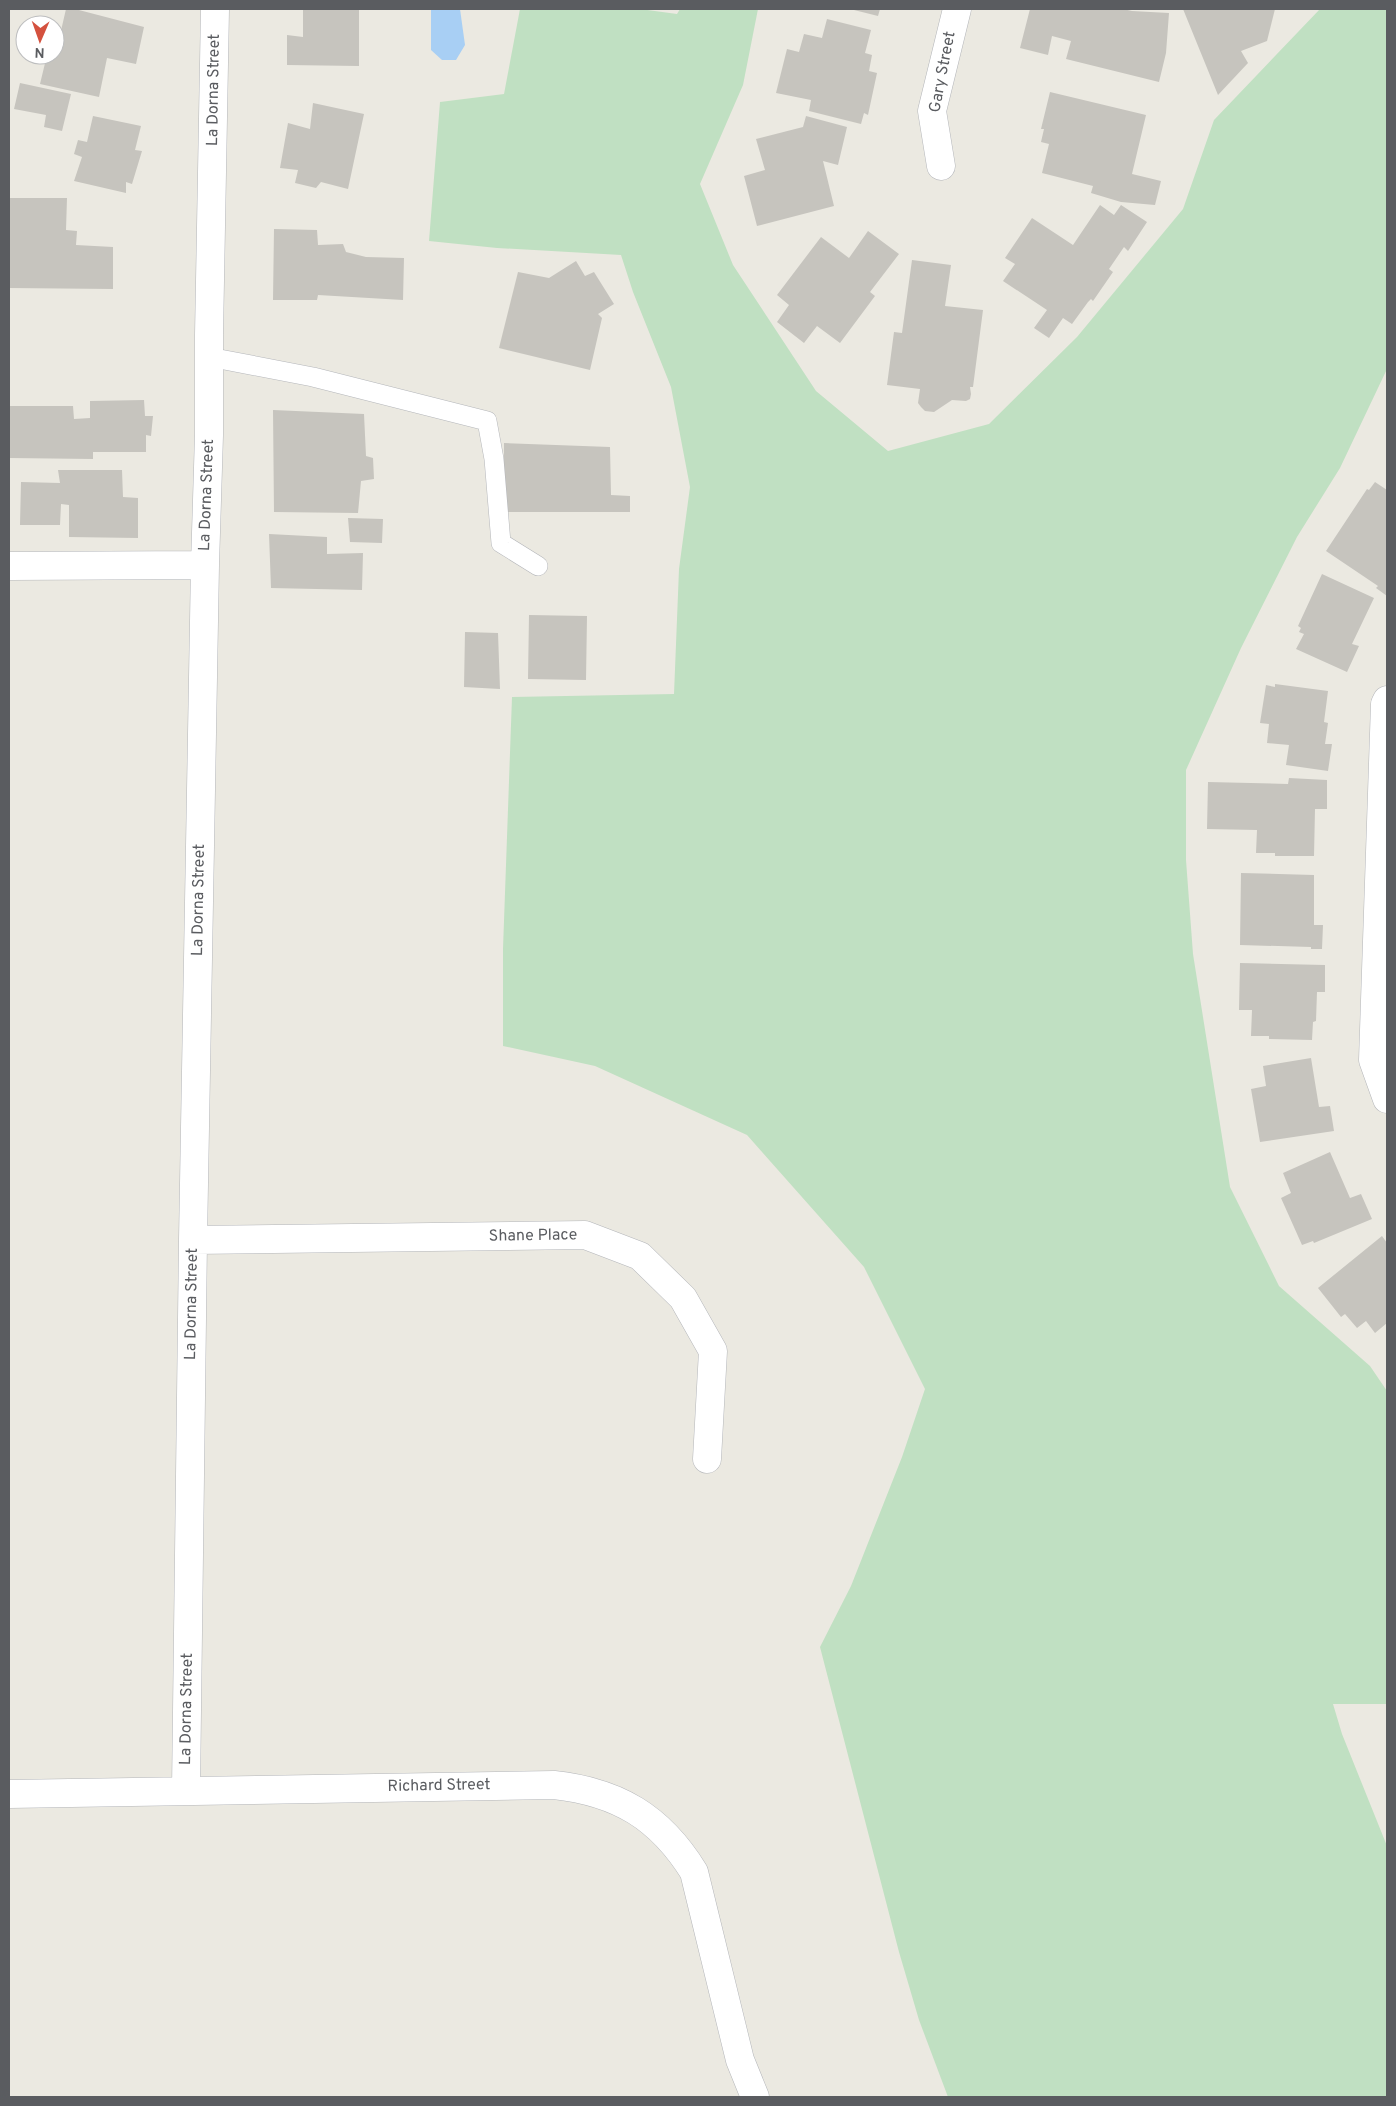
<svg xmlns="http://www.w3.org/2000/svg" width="1396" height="2106" font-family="Overpass,sans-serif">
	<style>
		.green { fill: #c0e0c2 }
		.water { fill: #a8cff4 }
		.building { fill: #c6c4be }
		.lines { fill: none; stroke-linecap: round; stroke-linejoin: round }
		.service-casing { stroke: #b4b6ba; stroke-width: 20 }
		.minor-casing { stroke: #b4b6ba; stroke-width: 29 }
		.service { stroke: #fff; stroke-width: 19 }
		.minor { stroke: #fff; stroke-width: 28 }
		.labels { text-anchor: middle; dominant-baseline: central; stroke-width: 4; stroke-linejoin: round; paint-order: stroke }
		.street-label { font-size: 16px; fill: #5a5c60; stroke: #fff }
	</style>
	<rect width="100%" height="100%" fill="#ebe9e1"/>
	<path class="green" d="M520,9H640L677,14L680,9H758L743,85L700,184L733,265L816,391L888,451L989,424L1077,337L1183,209L1214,120L1320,9H1387V369L1340,468L1297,537L1241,648L1186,770V860L1193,954L1230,1187L1279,1286L1370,1366L1387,1391V1704H1333L1342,1734L1387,1846V2097H948L919,2020L899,1952L820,1647L851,1586L902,1457L925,1389L864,1267L747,1135L595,1066L503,1046V949L512,697L674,694L679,569L690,487L671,387L633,292L621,255L497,248L429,241L440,102L504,94Z"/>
	<path class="water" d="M431,9H460L465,45L456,60H442L431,50Z"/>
	<path class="building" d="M66,9H75L144,27L136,64L107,58L99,97L40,84L47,55H55V35H60Z
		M303,9H359V66L287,65V35L303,37Z
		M850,9H880L878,16Z
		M1030,9H1123L1132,11L1169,13L1166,53L1159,82L1066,59L1071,41L1052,36L1048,55L1020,48Z
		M1183,9H1275L1267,41L1241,51L1248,63L1218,95Z
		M827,19L871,30L865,53L872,55L869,71L877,73L868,115L864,113L861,124L809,111L811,100L776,93L787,49L799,52L804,34L822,38Z
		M20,83L71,94L62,131L44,127L46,115L14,109Z
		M1050,92L1146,115L1132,174L1161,181L1155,205L1121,202L1091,193L1093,186L1042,173L1049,144L1041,142L1044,129H1041Z
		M313,103L364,114L348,189L321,182L316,188L295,183L298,170L280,168L288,123L310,129Z
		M93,116L141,126L135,150L142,151L132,184L126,182V193L74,181L82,157L74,154L78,140L87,142Z
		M806,116L847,127L838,165L823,161L834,206L757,226L744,176L765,170L756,139L803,127Z
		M9,198H67L66,230L77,231L76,245L113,247V289L9,288Z
		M1100,205L1114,215L1121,205L1147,222L1128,251L1124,247L1109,269L1113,272L1093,301L1091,299L1088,302L1072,324L1063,318L1049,338L1034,328L1047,310L1003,281L1015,264L1005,258L1032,218L1073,245Z
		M274,229L317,230L318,245L343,244L346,252L366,257L404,258L403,300L318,295L317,300H273Z
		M868,231L899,254L870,292L875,296L840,343L817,326L804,343L777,322L789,305L777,295L821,237L849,258Z
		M912,260L951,265L945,306L983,310L973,387H970L971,394L970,399L966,401L952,400L934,412L925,411L921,407L918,403L920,389L887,385L894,332L902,333Z
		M576,261L585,276L594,272L614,304L598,314L602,318L590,370L499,348L518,272L549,278Z
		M144,400L145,416H153L151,436L146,435V452H93V459L9,458V406H73L74,419L90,418V401Z
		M273,410L364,414L366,456L373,458L374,479L361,481L358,513L274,512Z
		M504,443L610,447L611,495L630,496V512H504Z
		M58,470H122L123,497L138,498V538L69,537V505L61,504L60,525H20L21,482L60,483Z
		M1375,482L1387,490V596L1376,588L1378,586L1326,551L1367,489L1369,490Z
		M348,518L383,519L382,543L350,542Z
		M269,534L327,537V554L363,553L362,590L271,588Z
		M1322,574L1374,598L1352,644L1359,646L1347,672L1296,649L1304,634L1299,632L1301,628L1298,626Z
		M529,615L587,616L586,680L528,679Z
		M465,632L498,633L500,689L464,687Z
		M1275,684L1328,691L1324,722L1328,723L1325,744H1332L1328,771L1286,765L1289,745L1267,743L1269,724L1260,723L1266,685L1275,687Z
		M1289,778L1327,780V809H1315L1314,856H1275V853H1256L1257,830L1207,829L1208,782L1288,784Z
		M1241,873L1314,875V925H1323L1322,949H1311V947L1240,945Z
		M1240,963L1325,965V992H1317L1316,1021L1313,1022L1312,1040L1269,1039V1036H1251L1252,1010H1239Z
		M1311,1058L1319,1107L1330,1106L1334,1131L1260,1142L1251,1089L1266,1086L1263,1066Z
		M1330,1152L1350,1198L1361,1194L1372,1219L1314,1243L1313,1241L1302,1245L1281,1198L1291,1193L1283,1173Z
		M1382,1236L1387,1243V1323L1375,1333L1366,1321L1357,1328L1345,1314L1341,1317L1318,1288Z"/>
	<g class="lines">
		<defs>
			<path id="service" d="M209,357L313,377L487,421L494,459L501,543L538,566"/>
			<path id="minor" d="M941,166L932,111L957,9
				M9,566L205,565
				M1387,700L1385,704L1373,1060L1387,1099
				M193,1240L585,1235L640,1256L683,1298L713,1351L707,1459
				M186,1790L193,1240L205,565L209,435V335L215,9
				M9,1794L554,1785C618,1792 660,1817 694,1872L740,2060L755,2097"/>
		</defs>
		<use href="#service" class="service-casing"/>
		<use href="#minor" class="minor-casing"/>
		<use href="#service" class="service"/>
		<use href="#minor" class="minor"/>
	</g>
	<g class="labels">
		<g class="street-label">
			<text transform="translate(943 72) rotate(-79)">Gary Street</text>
			<text transform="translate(214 90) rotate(-89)">La Dorna Street</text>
			<text transform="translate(207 495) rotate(-88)">La Dorna Street</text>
			<text transform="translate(199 900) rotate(-89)">La Dorna Street</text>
			<text transform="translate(533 1236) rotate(-1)">Shane Place</text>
			<text transform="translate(192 1304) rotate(-89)">La Dorna Street</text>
			<text transform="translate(187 1709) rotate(-89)">La Dorna Street</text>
			<text transform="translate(439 1786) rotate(-1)">Richard Street</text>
		</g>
	</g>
	<rect width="1396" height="2106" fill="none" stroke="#5a5c60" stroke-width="20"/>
	<g transform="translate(40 40) rotate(182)"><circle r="24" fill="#ffffff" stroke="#bdbebf"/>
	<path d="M0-4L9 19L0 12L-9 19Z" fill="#d4513e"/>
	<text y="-8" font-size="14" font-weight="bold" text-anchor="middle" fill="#5a5c60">N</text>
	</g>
</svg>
